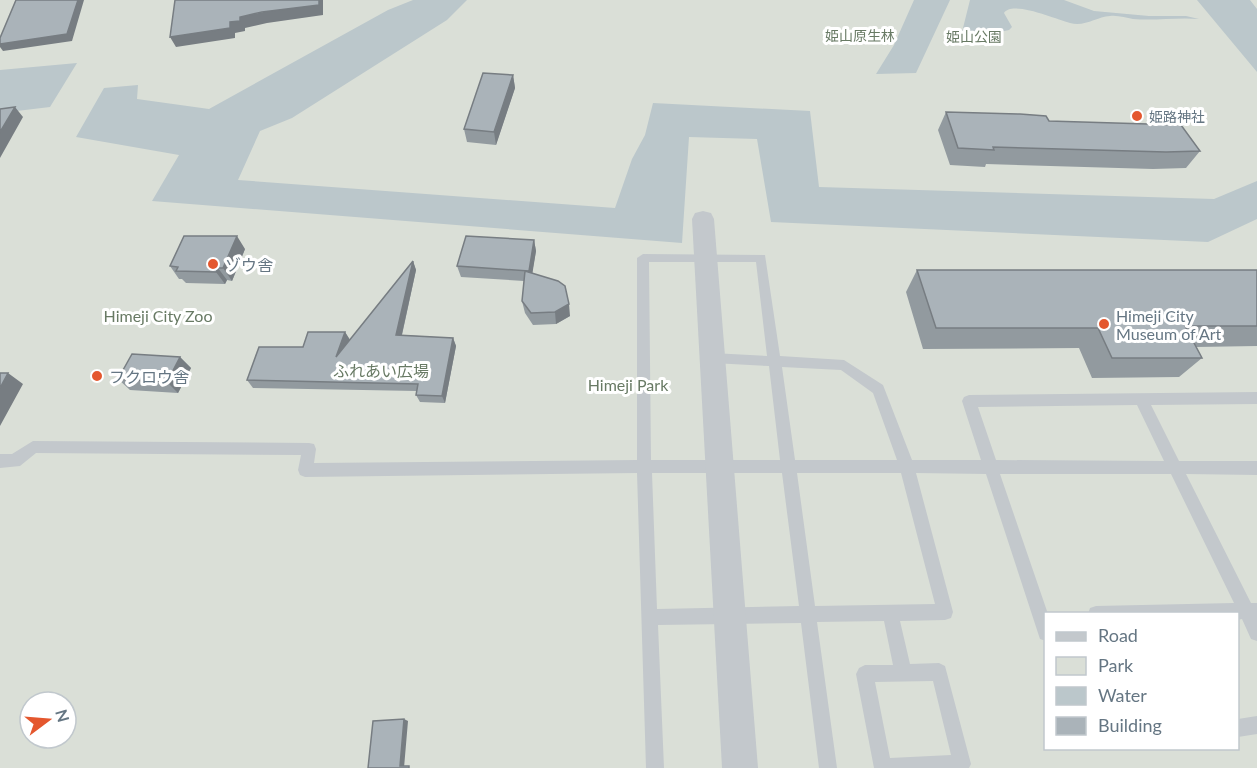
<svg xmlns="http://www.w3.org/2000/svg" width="1257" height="768" font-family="Lato,'Noto Sans JP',sans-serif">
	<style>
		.green { fill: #dadfd7; fill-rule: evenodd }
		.water { fill: #bbc7cb }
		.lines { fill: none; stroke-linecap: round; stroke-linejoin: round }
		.service { fill: #c3c8cc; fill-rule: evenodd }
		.minor { fill: #c3c8cc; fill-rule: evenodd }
		.wall { fill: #929a9f }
		.shaded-wall { fill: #777d82 }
		.building { fill: #aab3b9; stroke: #777d82; stroke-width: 1.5 }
		.poi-dot { fill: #e4572e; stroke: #fff; stroke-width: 2 }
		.labels { text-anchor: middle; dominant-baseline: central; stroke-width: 6; stroke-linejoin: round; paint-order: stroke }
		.far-park-label { font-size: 14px; fill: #687a64; stroke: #fff }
		.far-poi-label { font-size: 14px; fill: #657683; stroke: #fff; text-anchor: start }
		.poi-label { font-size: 16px; fill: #657683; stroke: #fff; text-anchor: start }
		.park-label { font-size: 16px; fill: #687a64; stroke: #fff }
	</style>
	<rect width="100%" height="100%" fill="#fafaf8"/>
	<path class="green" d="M0,0H1257V768H0ZM1046,614H1238V748H1046ZM30,702H66V738H30Z"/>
	<path class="water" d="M413,0H467L447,20L292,118L260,131L238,180L615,208L632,159L645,135L653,103L810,111L819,187L1214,199L1257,181V219L1208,242L771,222L757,139L689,137L682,243L152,201L179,155L76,137L104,88L138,85L137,99L209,109L388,10Z
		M914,0H950L916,73L876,74L894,45Z
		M970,0H1064L1094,11L1149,16H1186L1199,19C1177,17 1155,21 1133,19C1126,18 1118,15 1110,16C1096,17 1085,27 1070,23C1055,19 1012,0 1004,13L1012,27L1009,30L973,38L963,37L962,32Z
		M1197,0H1250L1257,9V72Z
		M77,63L50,107L0,113V70Z"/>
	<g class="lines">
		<path class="service" d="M643,254L765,255L780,356L844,360L883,385L912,460H981L962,401L964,397L969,395L1257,392V404L1151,405L1179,461H1257V475L1186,474L1251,603H1257V641L1251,639L1242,619L1238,620V614H1088L1090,608L1096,606L1234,603L1171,474H1000L1048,614H1046V641L1040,639L1038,633L986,474L916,473L953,612L951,618L945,620L900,621L910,664L939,663L945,666L971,764L969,768H874L856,674L859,668L865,665H893L884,621L817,622L837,768H819L801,623L658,625L664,768H646L637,473L305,477L300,475L298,470L301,455L36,453L20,466L0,468V454H12L33,441L309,443L314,444L316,449L314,463L637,460V258ZM649,262H756L767,356L712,353L707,354L705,358L707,362L712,363L769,366L780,460H651ZM782,367L841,370L873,393L897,460H795ZM1137,405L1164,461L996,460L978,407ZM652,473H782L799,606L657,609ZM797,473H901L935,604L815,606ZM933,681L951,755L890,758L875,682Z
			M1257,716V734L1238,737V719Z"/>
		<path class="minor" d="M703,211L711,213L714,219L758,768H722L692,219L695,213Z"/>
	</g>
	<path class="wall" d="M513,75L515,88L496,145L467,142L464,129Z
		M946,112L1049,121L1200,151L1186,168L1153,169L986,164L985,167L950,165L938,130Z
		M534,240L536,251L532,273L570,316L556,324L533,325L525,313L522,301L524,281L461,277L457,266Z
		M245,249L232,281L227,280L225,284L186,283L182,279H179L170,266Z
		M413,261L416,270L402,335L453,338L456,346L445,403L420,402L416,395L417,391L253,388L247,380L303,347L345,332L350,340Z
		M917,270H1257V346L1196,347L1202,358L1179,377L1092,378L1079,348L923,349L906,292Z
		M180,357L191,368L178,393L130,390L118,379Z"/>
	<path class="shaded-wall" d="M78,0H84L72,41L3,51L0,47V44Z
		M319,0H323V15L267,23L245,28V31L235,33V38L176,47L170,37L230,22L240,17Z
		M513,75L515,88L496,145L494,132Z
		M15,107L23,117L0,158V132Z
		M237,236L245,249L232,281L223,268Z
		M534,240L536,251L531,282L529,271Z
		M413,261L416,270L400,343L396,335Z
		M218,268L227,280L225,284L216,272Z
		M569,304L570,316L556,324L555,312Z
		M345,332L350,340L336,357Z
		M453,338L456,346L445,403L442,396Z
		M180,357L191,368L178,393L167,382Z
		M8,373L23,384L0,426V388Z
		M404,719L408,721L404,768L400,766Z"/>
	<path class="building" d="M16,0H78L67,34L0,44V38Z
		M175,0H319V5L262,12L240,17V21L230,22V28L170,37Z
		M483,73L513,75L494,132L464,129Z
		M15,107L0,132V109Z
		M946,112L1020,114L1046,116L1049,121L1181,125L1200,151L1166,152L993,147L994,150L958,148Z
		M184,236H237L223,268H218L216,272L176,271L178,267L170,266Z
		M466,236L534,240L529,271L457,266Z
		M413,261L396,335L453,338L442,396L416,395L418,384L247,380L259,347H303L308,332H345L336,357Z
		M917,270H1257V326H1185L1202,358H1112L1098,328H936Z
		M525,271L558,281L565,286L569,304L555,312L531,313L522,301Z
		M132,354L180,357L167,382L118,379Z
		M0,373H8L0,388Z
		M404,719L400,766H409V768H368L373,721Z"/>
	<g class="poi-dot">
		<circle cx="1137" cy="116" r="6"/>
		<circle cx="213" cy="264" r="6"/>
		<circle cx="1104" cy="324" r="6"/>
		<circle cx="97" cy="376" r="6"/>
	</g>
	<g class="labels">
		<g class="far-park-label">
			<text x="860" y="35">姫山原生林</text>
			<text x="974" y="36">姫山公園</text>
		</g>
		<g class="far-poi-label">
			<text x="1149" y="116">姫路神社</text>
		</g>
		<g class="poi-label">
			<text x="225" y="264">ゾウ舎</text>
			<text x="1116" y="315">Himeji City<tspan x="1116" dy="18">Museum of Art</tspan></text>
			<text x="109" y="376">フクロウ舎</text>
		</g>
		<g class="park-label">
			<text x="158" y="315">Himeji City Zoo</text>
			<text x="381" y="370">ふれあい広場</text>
			<text x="628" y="384">Himeji Park</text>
		</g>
	</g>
	<rect x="1044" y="612" width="195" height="138" fill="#ffffff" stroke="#c1c8cd" stroke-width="1.5"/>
	<rect x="1056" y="632" width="30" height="9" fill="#c3c8cc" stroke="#c1c8cd" stroke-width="1.5"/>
	<text x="1098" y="642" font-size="18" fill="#657683">Road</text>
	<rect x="1056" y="657" width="30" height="18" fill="#dadfd7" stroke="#c1c8cd" stroke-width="1.5"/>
	<text x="1098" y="672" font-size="18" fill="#657683">Park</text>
	<rect x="1056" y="687" width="30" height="18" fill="#bbc7cb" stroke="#c1c8cd" stroke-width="1.5"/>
	<text x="1098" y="702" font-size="18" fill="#657683">Water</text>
	<rect x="1056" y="717" width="30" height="18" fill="#aab3b9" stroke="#c1c8cd" stroke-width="1.5"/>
	<text x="1098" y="732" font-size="18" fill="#657683">Building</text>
	<g transform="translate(48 720) rotate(74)"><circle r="28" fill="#ffffff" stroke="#c1c8cd" stroke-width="1.5"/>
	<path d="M0-4.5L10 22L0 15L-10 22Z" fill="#e4572e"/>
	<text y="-9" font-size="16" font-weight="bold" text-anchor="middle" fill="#657683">N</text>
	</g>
</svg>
